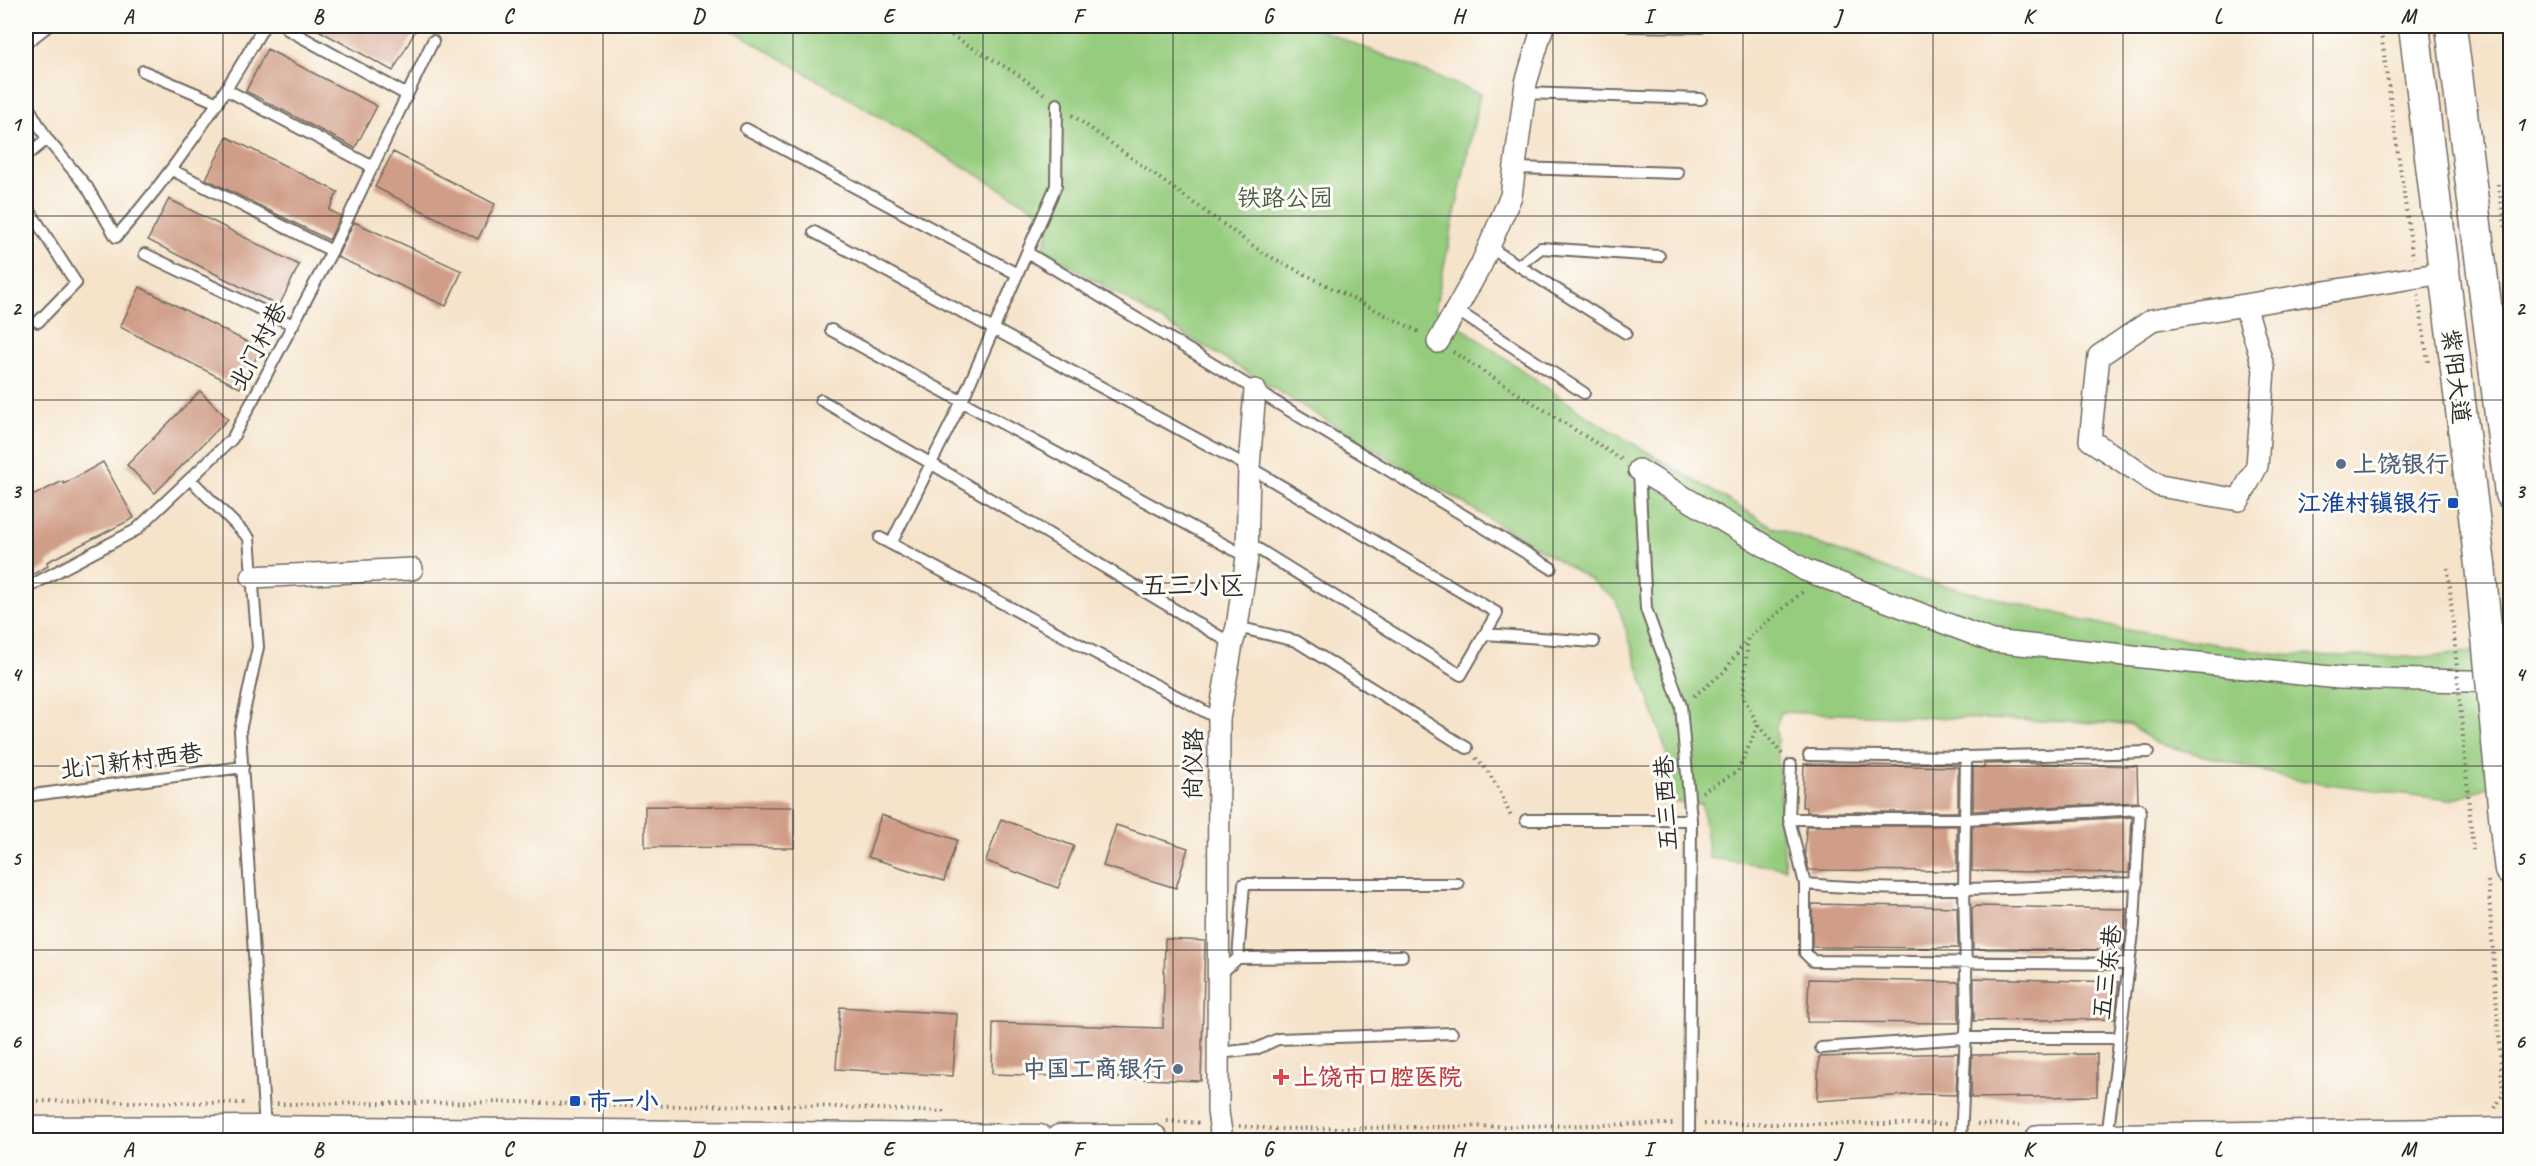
<svg xmlns="http://www.w3.org/2000/svg" width="2536" height="1166" font-family="Caveat,'LXGW WenKai TC',sans-serif">
	<style>
		.green { fill: #95cc7e; stroke: #607c54; stroke-width: 1.5 }
		.building { fill: #d09e88 }
		.lines { fill: none; stroke-linecap: round; stroke-linejoin: round }
		.service-casing { stroke: #726b63; stroke-width: 14 }
		.minor-casing { stroke: #726b63; stroke-width: 24 }
		.secondary-casing { stroke: #726b63; stroke-width: 33 }
		.path { stroke: #726b63; stroke-width: 4; stroke-dasharray: 1.5 4.5; stroke-linecap: butt }
		.service { stroke: #fff; stroke-width: 10 }
		.minor { stroke: #fff; stroke-width: 21 }
		.secondary { stroke: #fff; stroke-width: 30 }
		.secondary-bridge-casing { stroke: #726b63; stroke-width: 33; stroke-linecap: butt }
		.path-bridge { stroke: #726b63; stroke-width: 4; stroke-dasharray: 1.5 4.5; stroke-linecap: butt }
		.secondary-bridge { stroke: #fff; stroke-width: 30 }
		.grid { fill: none; stroke: #2b2b2b; stroke-width: 1.5; stroke-opacity: 0.55 }
		.service-dot { fill: #5c6f8a; stroke: #fdfcf7; stroke-width: 2 }
		.transit-dot { fill: #1a4fb4; stroke: #fdfcf7; stroke-width: 2 }
		.health-dot { fill: #e0444e; stroke: #fdfcf7; stroke-width: 2 }
		.labels { text-anchor: middle; dominant-baseline: central; stroke-width: 6; stroke-linejoin: round; paint-order: stroke }
		.park-label { font-size: 24px; fill: #4b5b44; stroke: #fdfcf7 }
		.street-label { font-size: 24px; fill: #2b2b2b; stroke: #fdfcf7 }
		.service-label { font-size: 24px; font-weight: bold; fill: #4e5e75; stroke: #fdfcf7; text-anchor: start }
		.transit-label { font-size: 24px; font-weight: bold; fill: #164399; stroke: #fdfcf7; text-anchor: end }
		.health-label { font-size: 24px; font-weight: bold; fill: #be3a42; stroke: #fdfcf7; text-anchor: start }
		.neighbourhood-label { font-size: 26px; fill: #2b2b2b; stroke: #fdfcf7 }
		.neatline { fill: none; stroke: #2b2b2b; stroke-width: 2 }
		.grid-label { font-size: 20px; text-anchor: middle; font-weight: bold; fill: #2b2b2b }
	</style>
	<rect width="100%" height="100%" fill="#fdfcf7"/>
	<filter id="ink" filterUnits="userSpaceOnUse"><feTurbulence type="fractalNoise" baseFrequency=".0167" numOctaves="2"/><feDisplacementMap in="SourceGraphic" scale="12" xChannelSelector="R" yChannelSelector="G"/><feConvolveMatrix kernelMatrix="1 2 1 2 8 2 1 2 1" color-interpolation-filters="sRGB"/></filter>
	<filter id="wash" filterUnits="userSpaceOnUse"><feTurbulence type="fractalNoise" baseFrequency=".008" numOctaves="4" result="noise"/><feDisplacementMap in="SourceGraphic" scale="24" xChannelSelector="R" yChannelSelector="G"/><feGaussianBlur stdDeviation="1.35" result="paint"/><feColorMatrix in="noise" values="0 0 0 0 0 0 0 0 0 0 0 0 0 0 0 0 0 1.4 0 .05"/><feComposite in="paint" operator="in"/></filter>
	<g filter="url(#wash)">
		<rect width="100%" height="100%" fill="#f5e3ca"/>
		<path class="green" d="M726,26H1311L1480,94L1435,309L1590,418L1773,527L1902,575L2121,629L2286,655L2422,657L2510,646V780L2449,800L2293,779L2155,743L2130,724L1781,712L1776,727L1785,868L1709,858L1702,804L1671,802L1666,750L1616,600L1589,579L1043,249L1052,219Z"/>
		<g id="blocks">
			<path class="building" d="M311,26H418L393,71Z
				M267,49L377,106L355,148L246,91Z
				M227,137L338,192L329,210L341,216L329,240L206,179Z
				M393,152L495,204L478,239L375,187Z
				M169,199L299,265L279,306L148,240Z
				M354,222L462,271L446,306L337,257Z
				M140,287L261,349L240,388L120,327Z
				M200,391L228,419L155,493L127,465Z
				M103,462L134,518L47,562L48,566L26,578V499L63,481L64,484Z
				M2024,763L2137,766L2138,802L1973,811V767L1984,768V764Z
				M1804,764L1958,767V812H1807V807H1802Z
				M645,806L794,807V848L645,847Z
				M881,815L957,840L944,881L868,857Z
				M2132,817L2129,873L1972,871V826Z
				M1001,819L1074,846L1058,888L986,861Z
				M1116,825L1188,848L1176,888L1103,866Z
				M1806,826H1957V871L1809,870L1805,853Z
				M1812,904L1957,907L1958,948L1812,947Z
				M1977,906L2127,909L2123,950L1973,949L1972,908Z
				M1165,939L1205,941L1201,1081L992,1074L993,1023L1163,1028Z
				M1974,978L2119,982L2115,1019L1974,1021Z
				M1809,979L1959,982V1023L1807,1022Z
				M840,1007L957,1014L953,1076L836,1069Z
				M1958,1053L1956,1095L1922,1094L1817,1101L1819,1057Z
				M2097,1054V1096L1971,1098L1972,1055Z"/>
		</g>
	</g>
	<g filter="url(#ink)">
		<use href="#blocks" fill-opacity="0" stroke="#726b63" stroke-width="1.5"/>
		<g class="lines">
			<defs>
				<path id="service" d="M1630,26L1701,27
					M287,29L407,95
					M26,43L48,26
					M143,71L218,103
					M227,90L373,167
					M1524,93L1701,99
					M26,103L47,139L87,187L116,237C175,171 220,102 264,26
					M746,129L1017,274
					M26,156L47,139
					M1515,168L1678,173
					M172,170L332,251
					M26,205L76,283L38,322
					M814,232L1249,467L1497,613L1461,675L1247,542
					M1489,247L1626,333
					M1028,253L1551,568
					M145,254L293,325
					M1518,266L1541,248L1659,256
					M1456,310L1584,393
					M831,330L1247,557
					M821,400L932,464L1232,644
					M1639,470L1646,609L1681,706L1691,820L1689,1140
					M190,479L249,538L258,647L240,731L265,1129
					M880,538L1219,719
					M891,544L962,401L1056,186L1057,104
					M26,588L136,530L232,439L332,251L433,41
					M1237,627L1296,641L1467,748
					M1485,634L1594,642
					M1809,755L1966,757L2148,752
					M26,796L243,767
					M1789,819L1791,765
					M1526,820H1691
					M1805,884V953L1813,961L2129,964
					M1238,958L1402,956
					M1218,976L1238,958L1244,884H1458
					M1821,1048L1965,1038H2120
					M1218,1053L1256,1049L1278,1039L1452,1033
					M2107,1137L2134,925L2140,809L1965,819H1789L1805,884C1916,894 2026,887 2137,883
					M1961,1140L1967,1010L1964,890L1966,757"/>
				<path id="minor" d="M2245,305L2264,369L2257,466L2239,500L2160,486L2090,440L2099,356L2152,320L2443,273
					M1438,342L1481,265L1511,196L1526,83L1543,26
					M1639,470L1805,570L1992,641L2339,678L2510,682
					M252,577L412,569
					M1222,1140L1218,1111L1219,719L1232,644L1237,627L1247,557L1249,467L1255,390"/>
				<path id="secondary" d="M2414,26L2480,565
					M2451,26L2510,494
					M2507,846L2510,870
					M26,1132L265,1131L1039,1140
					M1060,1140H1153
					M2040,1140L2510,1133"/>
			</defs>
			<use href="#service" class="service-casing"/>
			<use href="#minor" class="minor-casing"/>
			<use href="#secondary" class="secondary-casing"/>
			<path class="path" d="M936,26L1017,74L1047,96
				M2380,26L2413,258
				M1072,115L1263,253L1421,333
				M2498,184L2510,251
				M2418,295L2428,362
				M1453,352L1624,461
				M1694,696L1724,672L1747,639
				M1782,754L1758,725L1743,696L1748,638L1805,590
				M1476,758L1487,770L1500,791L1511,817
				M1702,792L1738,771L1758,725
				M2488,881L2503,1094L2494,1110
				M26,1101L248,1103
				M277,1104L516,1102L625,1106L795,1105L944,1112
				M1167,1121L1202,1123
				M1704,1124H1948
				M1977,1124L2020,1125
				M1239,1126L1275,1129L1675,1124"/>
			<use href="#service" class="service"/>
			<use href="#minor" class="minor"/>
			<use href="#secondary" class="secondary"/>
			<defs>
				<path id="secondary-bridge" d="M2480,565L2507,846"/>
			</defs>
			<use href="#secondary-bridge" class="secondary-bridge-casing"/>
			<path class="path-bridge" d="M2448,568L2473,850"/>
			<use href="#secondary-bridge" class="secondary-bridge"/>
		</g>
	</g>
	<path class="grid" d="M223,26V1140M413,26V1140M603,26V1140M793,26V1140M983,26V1140M1173,26V1140M1363,26V1140M1553,26V1140M1743,26V1140M1933,26V1140M2123,26V1140M2313,26V1140M26,216H2510M26,400H2510M26,583H2510M26,766H2510M26,950H2510"/>
	<g class="service-dot">
		<circle cx="2341" cy="464" r="6"/>
		<circle cx="1178" cy="1069" r="6"/>
	</g>
	<g class="transit-dot">
		<rect x="2447" y="497" width="12" height="12" rx="3"/>
		<rect x="569" y="1095" width="12" height="12" rx="3"/>
	</g>
	<path class="health-dot" d="M1278 1068h6v6h6v6h-6v6h-6v-6h-6v-6h6z"/>
	<g class="labels">
		<g class="park-label">
			<text x="1285" y="198">铁路公园</text>
		</g>
		<g class="street-label">
			<text transform="translate(258 346) rotate(-62)">北门村巷</text>
			<text transform="translate(2456 376) rotate(83)">紫阳大道</text>
			<text transform="translate(131 761) rotate(-7)">北门新村西巷</text>
			<text transform="translate(1193 764) rotate(-89)">尚仪路</text>
			<text transform="translate(1666 803) rotate(-93)">五三西巷</text>
			<text transform="translate(2107 972) rotate(-83)">五三东巷</text>
		</g>
		<g class="service-label">
			<text x="2353" y="464">上饶银行</text>
			<text x="1166" y="1069" text-anchor="end">中国工商银行</text>
		</g>
		<g class="transit-label">
			<text x="2441" y="503">江淮村镇银行</text>
			<text x="587" y="1101" text-anchor="start">市一小</text>
		</g>
		<g class="health-label">
			<text x="1294" y="1077">上饶市口腔医院</text>
		</g>
		<g class="neighbourhood-label">
			<text x="1193" y="585">五三小区</text>
		</g>
	</g>
	<rect width="2536" height="1166" fill="none" stroke="#fdfcf7" stroke-width="66"/>
	<rect x="33" y="33" width="2470" height="1100" class="neatline"/>
	<g class="grid-label">
		<text x="128" y="23">A</text>
		<text x="318" y="23">B</text>
		<text x="508" y="23">C</text>
		<text x="698" y="23">D</text>
		<text x="888" y="23">E</text>
		<text x="1078" y="23">F</text>
		<text x="1268" y="23">G</text>
		<text x="1458" y="23">H</text>
		<text x="1648" y="23">I</text>
		<text x="1838" y="23">J</text>
		<text x="2028" y="23">K</text>
		<text x="2218" y="23">L</text>
		<text x="2408" y="23">M</text>
		<text x="16" y="131">1</text>
		<text x="2520" y="131">1</text>
		<text x="16" y="315">2</text>
		<text x="2520" y="315">2</text>
		<text x="16" y="498">3</text>
		<text x="2520" y="498">3</text>
		<text x="16" y="681">4</text>
		<text x="2520" y="681">4</text>
		<text x="16" y="865">5</text>
		<text x="2520" y="865">5</text>
		<text x="16" y="1048">6</text>
		<text x="2520" y="1048">6</text>
		<text x="128" y="1156">A</text>
		<text x="318" y="1156">B</text>
		<text x="508" y="1156">C</text>
		<text x="698" y="1156">D</text>
		<text x="888" y="1156">E</text>
		<text x="1078" y="1156">F</text>
		<text x="1268" y="1156">G</text>
		<text x="1458" y="1156">H</text>
		<text x="1648" y="1156">I</text>
		<text x="1838" y="1156">J</text>
		<text x="2028" y="1156">K</text>
		<text x="2218" y="1156">L</text>
		<text x="2408" y="1156">M</text>
	</g>
</svg>
